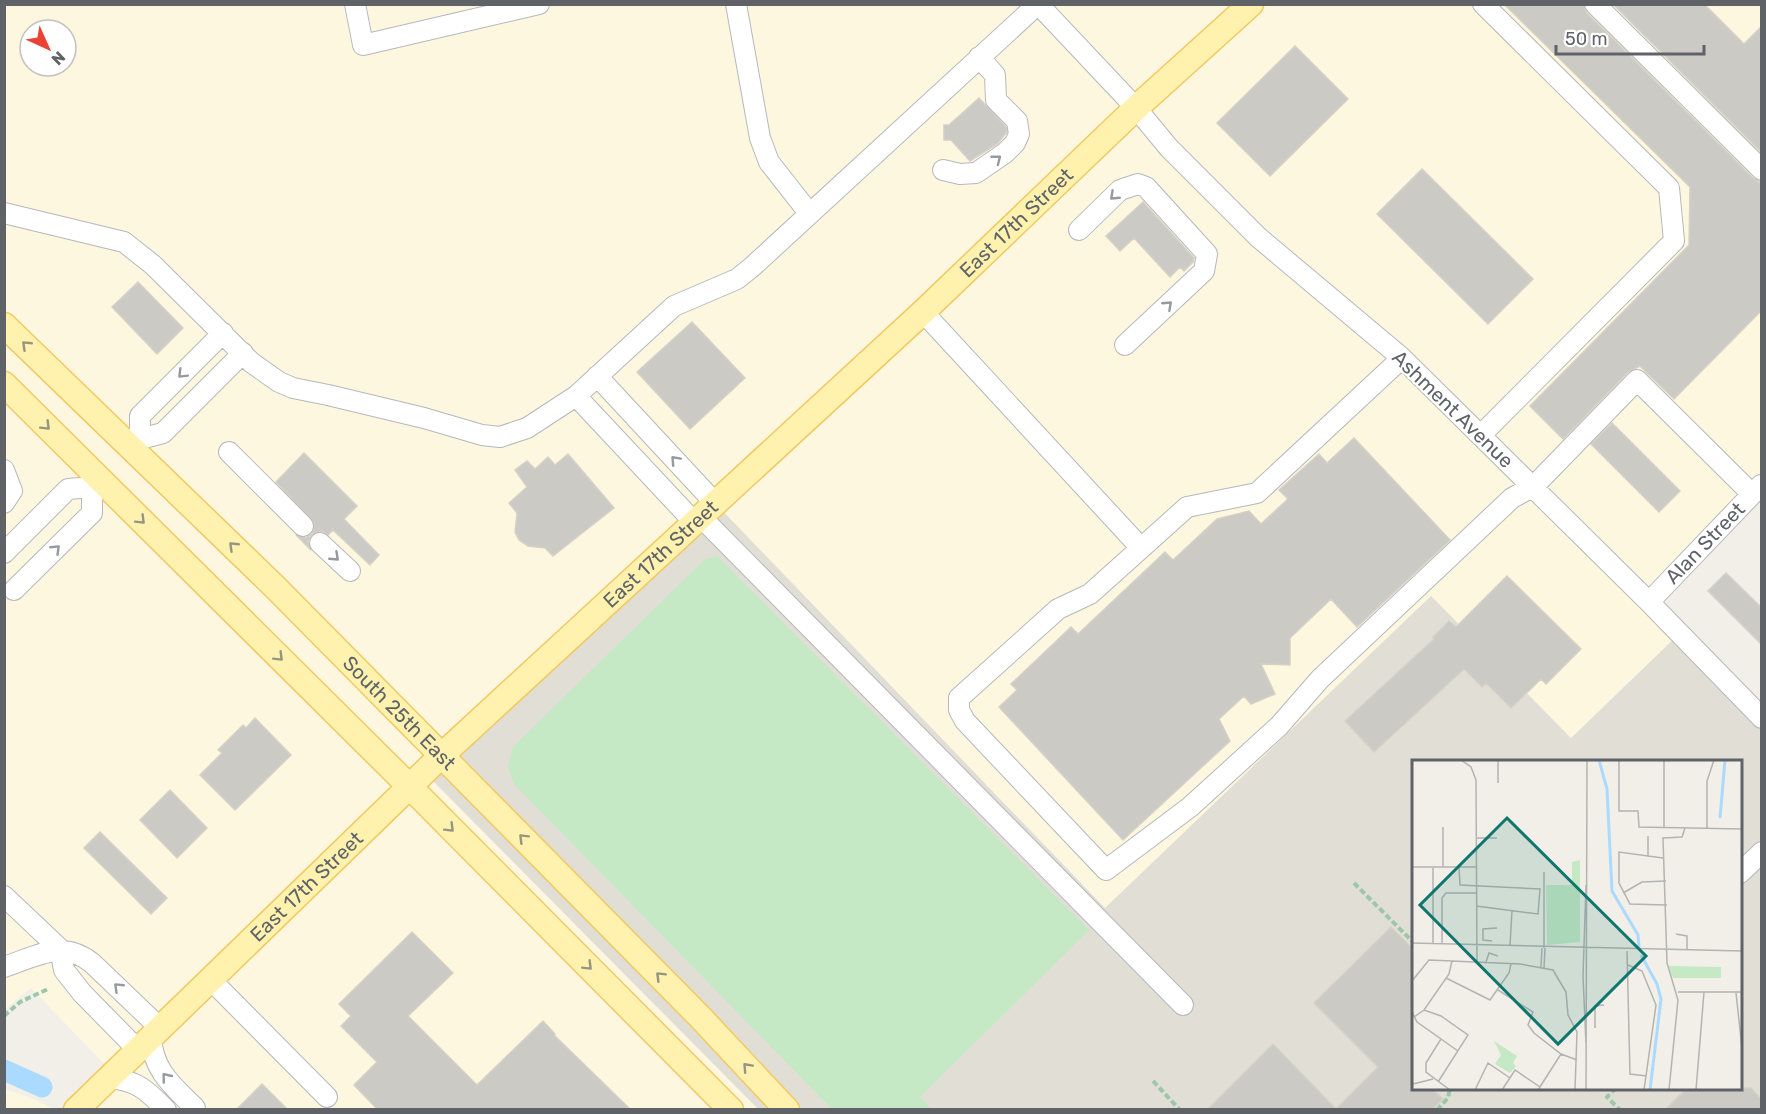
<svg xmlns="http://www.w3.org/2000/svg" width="1766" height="1114" font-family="Rubik,sans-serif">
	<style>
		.commercial { fill: #fef7e0; fill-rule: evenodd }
		.education { fill: #e1ded6; fill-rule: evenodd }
		.green { fill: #c5e8c5 }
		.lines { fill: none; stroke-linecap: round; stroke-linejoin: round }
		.canal { stroke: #aadaff; stroke-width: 21 }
		.building { fill: #cccac5; stroke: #d6d1c6; stroke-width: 1.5 }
		.minor-casing { stroke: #b5b8bc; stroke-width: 22 }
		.major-casing { stroke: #f2c960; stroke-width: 27 }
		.path { stroke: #9cc7a9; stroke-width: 4; stroke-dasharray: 6 3; stroke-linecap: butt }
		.minor { stroke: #fff; stroke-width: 20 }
		.major { stroke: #fff2af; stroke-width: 24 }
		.oneway { stroke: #979a9d }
		.oneway2 { stroke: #979581 }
		.labels { text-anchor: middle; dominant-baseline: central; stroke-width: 4.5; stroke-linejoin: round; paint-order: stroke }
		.street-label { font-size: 20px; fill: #5f6368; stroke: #fff }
		.inset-river { fill: none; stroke: #aadaff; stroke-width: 3 }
		.inset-road { fill: none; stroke: #b3b3b1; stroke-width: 1.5 }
		.view { fill: #0f766e; fill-opacity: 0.15; stroke: #0f766e; stroke-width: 3 }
		.inset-edge { fill: none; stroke: #5f6368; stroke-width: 3 }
	</style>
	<rect width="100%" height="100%" fill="#f1efe8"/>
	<path class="commercial" d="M5,5H1761V485L1649,602L1679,634L1571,739L1431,596L1105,909L714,502L758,1109H99L87,1099L113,1073L31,988L5,1009ZM30,30H66V66H30Z
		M5,1089L34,1099L53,1109H5Z"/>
	<path class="education" d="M715,503L1105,908L1431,596L1571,738L1679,634L1761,718V1109H758L424,772ZM1414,762H1740V1088H1414Z"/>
	<path class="green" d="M717,556L1089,930L920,1097L932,1109H832L514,784L508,767L513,747L704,560Z"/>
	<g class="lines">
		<path class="canal" d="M4,1070L42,1087"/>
	</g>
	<path class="building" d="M1504,4H1583L1587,13L1754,179L1761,183V311L1674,399L1640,366L1628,372L1563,439L1530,406L1689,245L1690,187Z
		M1613,4H1704L1744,44L1761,27V149L1760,151Z
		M1295,46L1348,99L1270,176L1217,123Z
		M979,98L1006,127L1007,132L997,144L970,161L951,140H944V125H949Z
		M1422,169L1533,279L1488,324L1377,214Z
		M1143,202L1194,258L1193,262L1184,271L1180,267L1170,277L1134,238L1120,251L1106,236Z
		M138,282L183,328L157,354L112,307Z
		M692,322L745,378L690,429L637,372Z
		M1612,423L1680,491L1659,512L1591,444Z
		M1354,438L1450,540L1357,627L1331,599L1290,638V665L1261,664L1275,694L1251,704L1244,696L1219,719L1230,741L1123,840L999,707L1017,690L1011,684L1071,627L1078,634L1165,552L1173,560L1217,519L1249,511L1261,524L1288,499L1279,490L1319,454L1327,463Z
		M304,453L357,506L344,519L379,555L370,565L333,530L328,535L322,531L312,534L308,541L310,549L296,535L306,538L311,535L314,530V522L276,482Z
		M568,454L614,508L553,556L545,548L528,546L519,540L515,532L517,513L509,503L527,487L515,470L527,461L535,469L548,457L555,465Z
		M1726,573L1761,607V644L1708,591Z
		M1507,576L1581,649L1546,684L1541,679L1511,708L1486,683L1482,687L1464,669L1374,752L1345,721L1434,639L1433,637L1449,621L1456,627Z
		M255,718L291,755L235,810L200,775L222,753L218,750L243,725L246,728Z
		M170,790L207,828L177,858L140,820Z
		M100,832L167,898L151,914L84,848Z
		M1391,927L1413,949V1089H1432L1443,1099L1432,1110H1207L1273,1044L1336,1109L1378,1067L1314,1003Z
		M412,932L453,973L408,1016L477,1085L543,1021L555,1034L554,1035L631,1110H378L354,1085L377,1062L341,1026L351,1016L339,1004Z
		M262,1084L288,1110H236Z
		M1751,1088L1761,1099V1110H1665L1686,1089Z"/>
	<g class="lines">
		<defs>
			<path id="minor" d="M355,4L363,45L539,4
				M736,4L760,138L769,162L809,213
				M1038,4L1136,108L1169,148L1258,237L1402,358L1649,602L1762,718
				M1595,4L1762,170
				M943,170L960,174L976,173L1005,153L1015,143L1019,134L1017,121L996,100L995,75L979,57
				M4,213L124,242L153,265L252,363L279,382L293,388L328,395L424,418L482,435L500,437L527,428L576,396L674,306L737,279L752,267L1038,4
				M1079,230L1120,190L1138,184L1146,187L1207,254L1204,271L1125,345
				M923,312L1141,548
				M1402,358L1257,493L1187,507L1090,594L1058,609L959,698V710L965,721L1106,870L1190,807L1279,726L1320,679L1512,498L1534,486L1637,380L1752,494
				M597,376L715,503
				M576,396L694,522
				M1481,435L1674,241L1669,188L1483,4
				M140,439V416L223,333
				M132,448L140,439L163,433L243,353
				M229,452L303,526
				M4,470L12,491L4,503
				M700,516L1183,1005
				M320,543L350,571
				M4,553L68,489L92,487L99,478
				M14,590L92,513V487
				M1649,602L1761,485
				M1740,873L1762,852
				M4,896L60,949L64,970L82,993L138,1050
				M4,967C37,956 62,939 92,963L160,1028
				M210,979L327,1097
				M151,1037C153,1071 173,1086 195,1108
				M109,1078C136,1080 147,1090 166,1110"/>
			<g id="major">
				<path id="s1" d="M4,325L275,587L701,1018L787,1110"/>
				<path d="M4,384L409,786L731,1110"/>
				<path id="s2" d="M76,1110L441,756L923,312L1136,108L1251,4"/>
			</g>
		</defs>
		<use href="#minor" class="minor-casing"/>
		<use href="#major" class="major-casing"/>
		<path class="path" d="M1354,883L1414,943
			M4,1016L20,1002L48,989
			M1153,1081L1180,1110
			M1616,1088L1607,1097L1620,1110
			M1437,1110L1448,1098L1450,1088"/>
		<use href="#minor" class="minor"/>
		<use href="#major" class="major"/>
	</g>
	<defs><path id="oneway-chevron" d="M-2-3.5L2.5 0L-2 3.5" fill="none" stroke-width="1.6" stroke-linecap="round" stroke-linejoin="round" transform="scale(1.5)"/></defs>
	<g class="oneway">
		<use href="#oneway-chevron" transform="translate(997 159) rotate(-38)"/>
		<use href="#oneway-chevron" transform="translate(1114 196) rotate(137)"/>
		<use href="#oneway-chevron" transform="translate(1168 305) rotate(-43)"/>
		<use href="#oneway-chevron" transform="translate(182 374) rotate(135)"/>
		<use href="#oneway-chevron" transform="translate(675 460) rotate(-133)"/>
		<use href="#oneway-chevron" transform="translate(56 549) rotate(-44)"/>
		<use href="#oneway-chevron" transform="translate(335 557) rotate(43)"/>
		<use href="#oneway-chevron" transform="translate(118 987) rotate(-136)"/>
		<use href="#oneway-chevron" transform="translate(166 1077) rotate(-129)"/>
	</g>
	<g class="oneway2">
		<use href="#oneway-chevron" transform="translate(26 345) rotate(-136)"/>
		<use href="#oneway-chevron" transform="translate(46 426) rotate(45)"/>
		<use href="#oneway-chevron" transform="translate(141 520) rotate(45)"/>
		<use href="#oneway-chevron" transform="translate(233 546) rotate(-136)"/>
		<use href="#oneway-chevron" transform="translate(279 657) rotate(45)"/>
		<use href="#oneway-chevron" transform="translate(450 828) rotate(45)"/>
		<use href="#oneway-chevron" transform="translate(523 838) rotate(-135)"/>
		<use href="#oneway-chevron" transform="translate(588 966) rotate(45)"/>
		<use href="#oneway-chevron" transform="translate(660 976) rotate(-135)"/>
		<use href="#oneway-chevron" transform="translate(747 1067) rotate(-133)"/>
	</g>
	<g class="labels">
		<g class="street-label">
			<text stroke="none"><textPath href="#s2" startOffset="1293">East 17th Street</textPath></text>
			<text transform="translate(1453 409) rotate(44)">Ashment Avenue</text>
			<text transform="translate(1705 543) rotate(-46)">Alan Street</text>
			<text stroke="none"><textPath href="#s2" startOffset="807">East 17th Street</textPath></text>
			<text stroke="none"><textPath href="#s1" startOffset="554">South 25th East</textPath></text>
			<text stroke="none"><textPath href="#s2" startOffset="321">East 17th Street</textPath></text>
		</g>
	</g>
	<g transform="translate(1412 760)">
		<rect width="330" height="330" fill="#f1efe8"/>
		<path d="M168,100V182L135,185L134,125H160V102ZM256,206L309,207V218H261ZM82,281L105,296L101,303L104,306L98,313L83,304L89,295Z" fill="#c5e8c5"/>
		<path class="inset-river" d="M187,0L195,29L200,131L226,175L227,187M308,58L313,0M229,195L245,224L249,239L238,330"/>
		<path class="inset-road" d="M49,0L59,7L64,20L65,202M207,0V51H226L227,67L330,69M86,23V0M31,67V107M252,68V0M295,68V21L302,0M64,78H85M236,97V76M251,98L207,92V123L218,144L255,145M0,107H64M47,107L48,125L128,129L126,154L64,146M21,108V184M174,125L171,216L174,284M211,133L230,122L254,121M264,174L275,176V189M80,181L71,180V169L85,168M0,183L330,191M30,184V138L34,133H64M98,185L100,151M132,188V112M215,191L218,314L235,316M74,202L77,193L86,196M216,205L230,211L244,245L232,330M129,207L130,188M132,208L133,188M34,218L78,240L97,213L99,204M0,221L17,200L108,204L141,210L154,232L156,255L165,272L163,330M86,230L121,252L116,265L122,273L149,294L165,300M266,232H330M324,233L330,288M12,250L29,256L56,275L26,322M0,252L5,262L29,279L14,303V312L38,330M2,257L12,250L37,214L40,201M183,268V246L192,245M29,279L46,291M1,324L21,319M63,330L76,303L98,318M90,330L103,310L128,327M126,330L149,294M174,330L175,0M257,330L266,240L255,203L251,78L270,77L273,68M284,330L292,232"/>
		<path class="view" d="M95,58L234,196L146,284L8,145Z"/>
		<rect width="330" height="330" class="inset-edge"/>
	</g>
	<rect width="1766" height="1114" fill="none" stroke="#5f6368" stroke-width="12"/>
	<g transform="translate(48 48) rotate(135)"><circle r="28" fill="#ffffff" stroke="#bfc1c3" stroke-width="1.5"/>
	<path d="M0-4.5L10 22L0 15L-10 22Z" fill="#ea4335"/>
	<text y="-9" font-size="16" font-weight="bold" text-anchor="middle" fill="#5f6368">N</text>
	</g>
	<path d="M1556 45v9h148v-9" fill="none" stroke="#5f6368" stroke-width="3"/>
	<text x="1565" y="45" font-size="18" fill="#5f6368" stroke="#ffffff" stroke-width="4.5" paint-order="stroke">50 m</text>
</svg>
